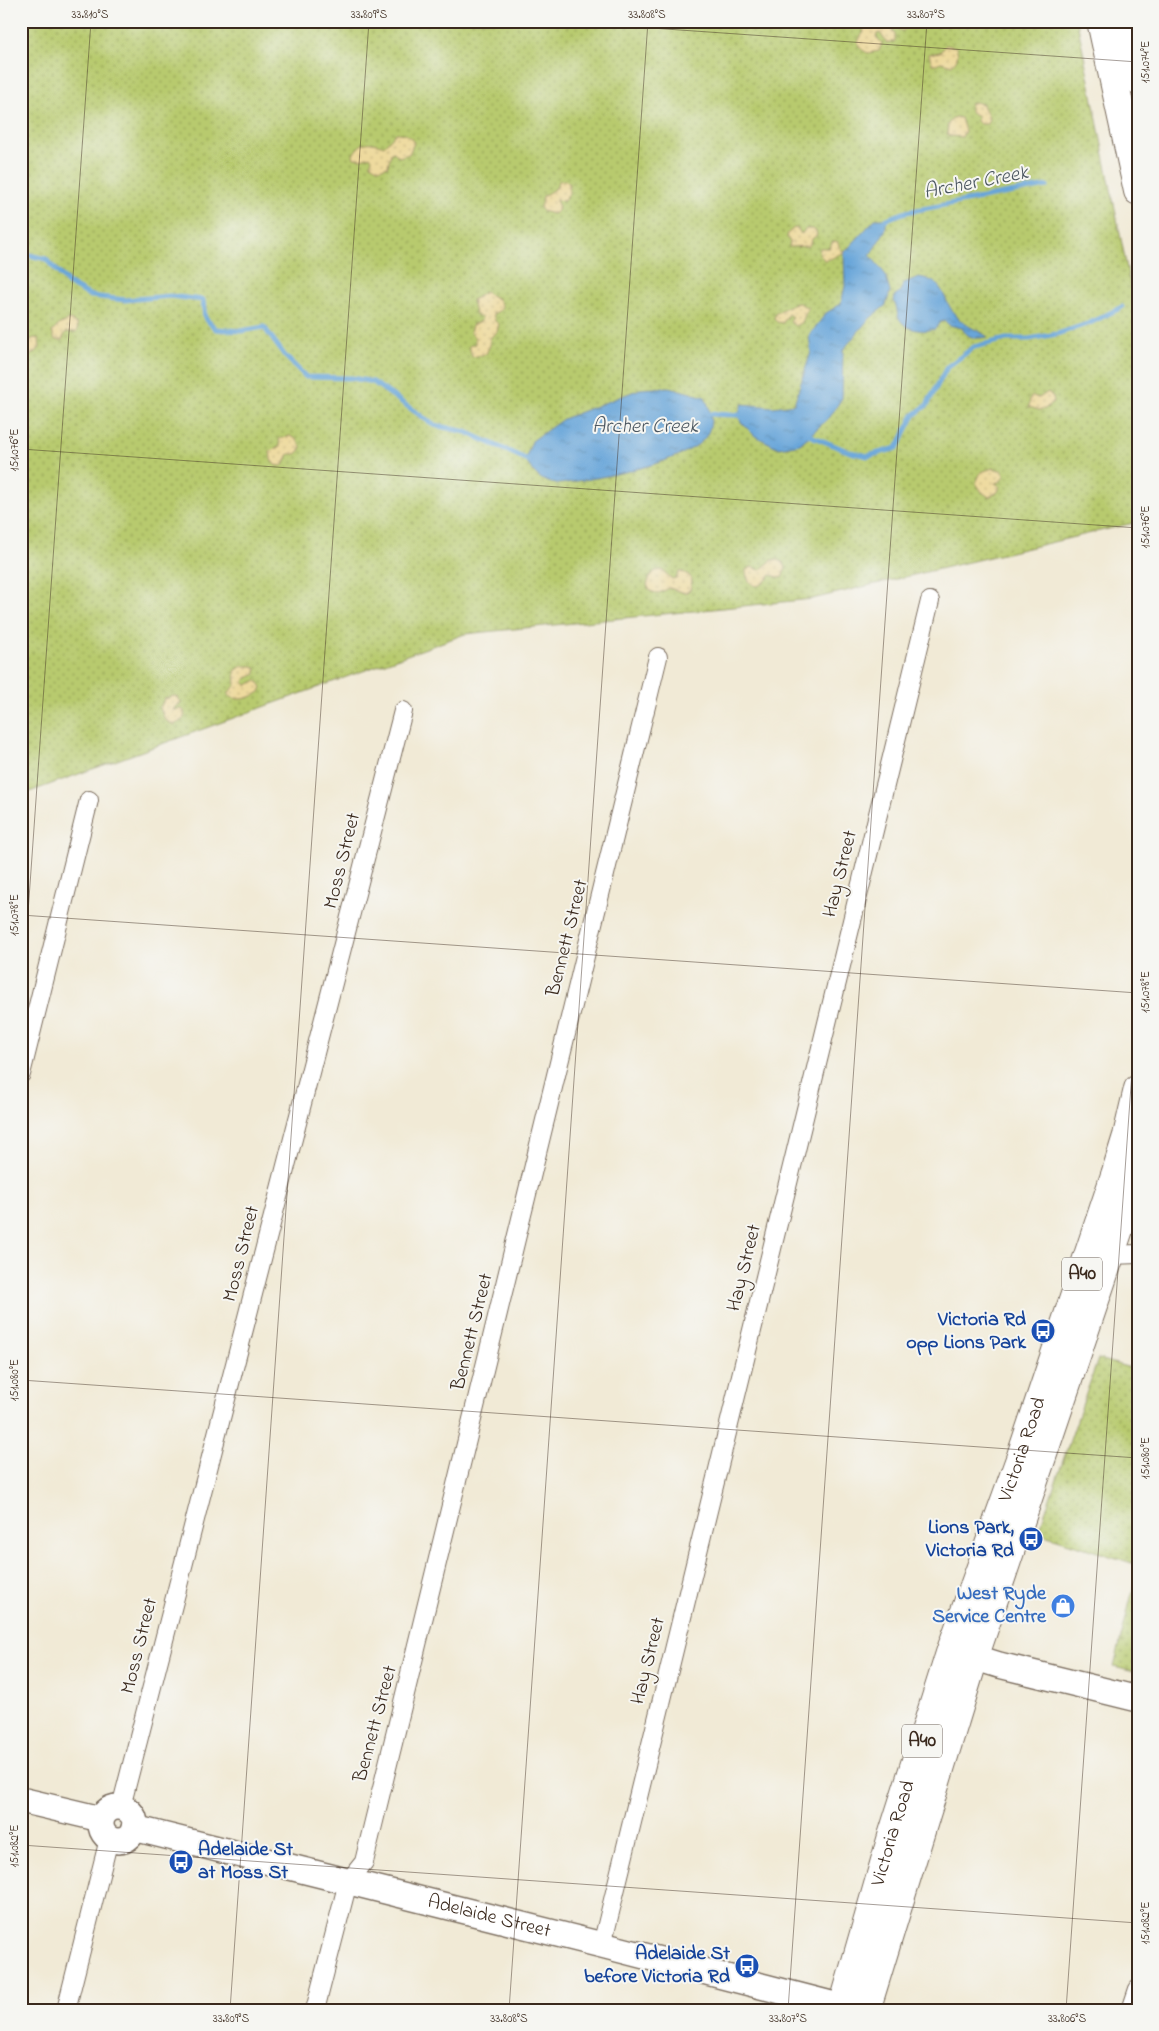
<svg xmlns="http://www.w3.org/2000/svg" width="1159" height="2031" font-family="'Indie Flower',sans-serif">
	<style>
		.green { fill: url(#green-dots); stroke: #7a7a46 }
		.sand { fill: url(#sand-dots); stroke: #94825e }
		.water { fill: url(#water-ripples); stroke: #51687c }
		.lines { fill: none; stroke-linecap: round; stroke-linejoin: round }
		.stream { stroke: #67a5d9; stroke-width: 5 }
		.street-casing { stroke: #7b6d5e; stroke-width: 20 }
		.secondary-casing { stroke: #7b6d5e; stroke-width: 28 }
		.highway-casing { stroke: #7b6d5e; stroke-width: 30 }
		.street { stroke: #fff; stroke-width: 18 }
		.secondary { stroke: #fff; stroke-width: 25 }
		.highway { stroke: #fff; stroke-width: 28 }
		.ticks { fill: none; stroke: #3b2a1e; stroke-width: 1; stroke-opacity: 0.45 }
		.labels { text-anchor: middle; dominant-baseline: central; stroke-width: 4; stroke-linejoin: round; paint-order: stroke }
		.shield { fill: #f6f6f2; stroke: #73675e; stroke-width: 1 }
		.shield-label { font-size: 19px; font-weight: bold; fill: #3b2a1e }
		.street-label { font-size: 20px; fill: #3b2a1e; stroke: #f6f6f2 }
		.transit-label { font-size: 20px; font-weight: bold; fill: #164399; stroke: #f6f6f2; text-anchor: end }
		.shop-label { font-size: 20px; font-weight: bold; fill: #366cbe; stroke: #f6f6f2; text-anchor: end }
		.water-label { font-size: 21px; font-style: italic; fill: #4a555f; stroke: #f6f6f2 }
		.neatline { fill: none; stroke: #3b2a1e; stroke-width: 2 }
		.ticks-label { font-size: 12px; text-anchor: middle; fill: #3b2a1e }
	</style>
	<defs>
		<pattern id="green-dots" width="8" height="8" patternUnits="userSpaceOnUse" patternTransform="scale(1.25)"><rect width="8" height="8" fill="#b8ca6e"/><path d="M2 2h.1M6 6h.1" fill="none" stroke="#97a45a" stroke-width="1.8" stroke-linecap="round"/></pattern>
		<pattern id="sand-dots" width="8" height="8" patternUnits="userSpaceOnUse" patternTransform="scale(1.25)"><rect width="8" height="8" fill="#eeda9e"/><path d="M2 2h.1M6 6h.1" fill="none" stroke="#cdbb88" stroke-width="1.8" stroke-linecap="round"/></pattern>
		<pattern id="water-ripples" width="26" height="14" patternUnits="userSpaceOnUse" patternTransform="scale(1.25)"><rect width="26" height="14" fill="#67a5d9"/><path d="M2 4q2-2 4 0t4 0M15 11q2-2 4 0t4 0" fill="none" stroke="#5687af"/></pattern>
	</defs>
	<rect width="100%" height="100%" fill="#f6f6f2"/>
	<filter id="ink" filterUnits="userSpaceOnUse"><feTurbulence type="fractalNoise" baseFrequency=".02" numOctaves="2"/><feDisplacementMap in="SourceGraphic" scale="10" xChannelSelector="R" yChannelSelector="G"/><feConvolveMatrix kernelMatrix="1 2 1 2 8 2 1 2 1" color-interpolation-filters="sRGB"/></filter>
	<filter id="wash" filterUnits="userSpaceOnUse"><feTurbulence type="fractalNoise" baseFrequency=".0096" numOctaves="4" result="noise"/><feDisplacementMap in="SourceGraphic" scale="20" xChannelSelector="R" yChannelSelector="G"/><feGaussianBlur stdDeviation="1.12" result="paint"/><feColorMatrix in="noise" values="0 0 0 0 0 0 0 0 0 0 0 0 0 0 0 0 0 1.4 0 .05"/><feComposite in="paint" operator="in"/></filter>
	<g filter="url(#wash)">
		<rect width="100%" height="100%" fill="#f1ead6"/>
		<path class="green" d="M21,21H1077L1138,323V522L812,599L465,634L21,795Z
			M1098,1359L1138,1370V1565L1038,1533Z
			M1138,1568V1673L1114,1667Z"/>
		<path class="sand" d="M864,21L877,23L909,21L907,27L902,31L894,26L891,27L895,35V41L887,43L880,33L877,34L876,37L882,43L879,51L868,53C854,46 857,42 864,32L862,27Z
			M946,45L956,47C959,55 958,59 952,65L941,62L936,64H932L929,54L940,52Z
			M974,102L983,104C985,113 992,115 987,124H980L977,121L978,116L970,112V104Z
			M954,117L961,118L965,131L962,137L950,136L947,134L948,124Z
			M396,133C405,133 410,135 414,143L409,154L399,157L394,152L391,153L388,166L379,169L370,164L372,159L370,156L361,159L354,158L353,155C361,140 369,141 384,146Z
			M565,180L569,183V194L564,201L556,200L559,207L558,211L553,214L542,211L540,207L543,196L556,188L559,181Z
			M794,228L798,229L801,234L806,229H812L816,231L817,235L812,239L809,246L789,247L790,242L787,237L788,233Z
			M837,241L841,250L845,251L844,253C836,254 833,260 824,260L819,253L820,248H830L832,242Z
			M485,292L498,299L502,306L501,310L493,314L495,321L499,324L497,332L490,338V345L486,354L472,357L469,346L475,344V338L470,332L472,325L481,321L482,318L475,314L472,300Z
			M799,303L808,308L802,322L795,326L790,322L792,317L788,314L783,323L777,322L774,319L775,314C782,310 791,303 799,303Z
			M70,320L77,324L78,330L76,332H66L62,340H55L52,332L60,324Z
			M34,338L39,339L40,348L31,355L24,357L22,354V345Z
			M1048,392L1053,397L1054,401L1045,409L1039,410L1029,407L1030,398L1033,396L1039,398Z
			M290,436L296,439L301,446L300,451L296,454H289L285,463L282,466L275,465L271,460L270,451L280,447L279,439Z
			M993,468L1003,471L1004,476L1000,482L995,483L1000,486L998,492L989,497L982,492L976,483L981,472Z
			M772,560C780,559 784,562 786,568L782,578L771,575C768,577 766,582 762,584C752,590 746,579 746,570L752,567L760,570Z
			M662,570L672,579L676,578L679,572H683L690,576L692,582L690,590L685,593L669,588C661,592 659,595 650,591L647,585L650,577L655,571Z
			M242,666H253L256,669V674L245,679L244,683L247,685L257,680L262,687L260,692C250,698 240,702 229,696V692L236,685L235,671Z
			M174,696L178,697L181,703L175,707L173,710L182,709L184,711C186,720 181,721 174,725L165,720L160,708L164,699Z"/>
		<path class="water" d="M875,219H887L885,231L870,255L885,274L890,292L886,305L868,320L843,350L842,398L830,417L800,444L779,448L755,436L741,422L738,415L742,404L773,407L794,404L811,352L809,336L826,313L841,304L845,286L844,253Z
			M919,277C948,282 940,299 958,318C967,327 978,330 988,337C977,339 968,339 962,328L949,325L945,321L940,322L935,329C923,332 906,331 899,318C896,312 898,307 894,302L895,295L899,293L904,283Z
			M669,387L705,397C711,412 715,426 703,440C682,462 607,477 577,481C571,482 563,484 557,484C540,482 534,473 525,460L532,441L563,419L640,389Z"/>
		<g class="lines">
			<path class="stream" d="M883,222L887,219L906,212L1047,186
				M21,253L46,259L69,284L91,296L125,300L170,296L203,300L205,318L216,329L241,331L264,327L285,356L306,377L352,378L373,382L434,425L466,432L530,461
				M707,414L738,415L743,417
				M804,433L850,452L868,456L897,448L914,415L927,405L947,367L974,347L1006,339H1029L1057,334L1090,323L1122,307"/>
		</g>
	</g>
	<g filter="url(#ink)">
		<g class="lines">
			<defs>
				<path id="street" d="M21,1074L89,800
					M1111,1255L1138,1254
					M121,1807L403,711
					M602,1945L930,601
					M66,2010L109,1839
					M315,2010L348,1882L364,1862L658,657
					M1131,2010L1138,1989"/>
				<g id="secondary">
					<path d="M954,1651L999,1665L1138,1699"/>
					<path d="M21,1800L101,1819"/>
					<circle cx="118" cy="1824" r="17"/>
					<path id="s1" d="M134,1828L602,1945L843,2007"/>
				</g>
				<g id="highway">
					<path d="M1101,21L1138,191"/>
					<path d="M1125,21L1138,80"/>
					<path id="s2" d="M842,2010L893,1833L951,1650L1021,1456L1115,1175L1127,1136L1138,1089"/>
					<path d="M866,2010L974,1658L1138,1173"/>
				</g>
			</defs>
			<use href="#street" class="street-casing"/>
			<use href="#secondary" class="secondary-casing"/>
			<use href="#highway" class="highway-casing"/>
			<use href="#street" class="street"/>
			<use href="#secondary" class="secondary"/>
			<use href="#highway" class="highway"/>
		</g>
	</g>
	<path class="ticks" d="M551,21L1138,62M21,449L1138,528M21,915L1138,993M21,1012L91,21M21,1380L1138,1458M21,1845L1138,1923M230,2010L369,21M509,2010L648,21M788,2010L927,21M1066,2010L1138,986"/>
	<defs>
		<symbol id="bus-disc" viewBox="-11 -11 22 22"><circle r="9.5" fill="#1a4fb4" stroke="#f6f6f2"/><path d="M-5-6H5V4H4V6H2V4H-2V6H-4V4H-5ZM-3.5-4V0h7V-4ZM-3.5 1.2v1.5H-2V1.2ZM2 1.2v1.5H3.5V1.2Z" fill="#fff"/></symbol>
		<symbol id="shop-disc" viewBox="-11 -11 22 22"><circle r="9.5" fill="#3f7fe0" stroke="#f6f6f2"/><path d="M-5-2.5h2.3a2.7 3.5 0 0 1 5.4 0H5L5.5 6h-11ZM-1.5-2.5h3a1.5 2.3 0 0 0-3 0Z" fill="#fff"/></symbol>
	</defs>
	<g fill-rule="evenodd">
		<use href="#bus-disc" x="1029" y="1317" width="28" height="28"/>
		<use href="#bus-disc" x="1017" y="1525" width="28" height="28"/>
		<use href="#shop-disc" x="1049" y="1592" width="28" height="28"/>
		<use href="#bus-disc" x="167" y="1848" width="28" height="28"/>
		<use href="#bus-disc" x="733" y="1952" width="28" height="28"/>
	</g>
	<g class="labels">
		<g class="shield">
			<rect x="1062" y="1257.5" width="40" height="33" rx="4"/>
			<rect x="902" y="1724.5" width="40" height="33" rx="4"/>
		</g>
		<g class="shield-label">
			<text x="1082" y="1274">A40</text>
			<text x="922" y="1741">A40</text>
		</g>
		<g class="street-label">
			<text transform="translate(343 861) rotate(-76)">Moss Street</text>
			<text transform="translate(841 874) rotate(-76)">Hay Street</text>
			<text transform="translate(568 938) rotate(-76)">Bennett Street</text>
			<text transform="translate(242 1254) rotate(-76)">Moss Street</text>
			<text transform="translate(745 1268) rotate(-76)">Hay Street</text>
			<text transform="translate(473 1332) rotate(-76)">Bennett Street</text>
			<text stroke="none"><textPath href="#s2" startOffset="589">Victoria Road</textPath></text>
			<text transform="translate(140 1646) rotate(-76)">Moss Street</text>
			<text transform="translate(649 1661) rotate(-76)">Hay Street</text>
			<text transform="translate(376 1724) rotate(-75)">Bennett Street</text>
			<text stroke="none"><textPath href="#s2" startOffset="184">Victoria Road</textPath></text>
			<text stroke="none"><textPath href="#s1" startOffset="366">Adelaide Street</textPath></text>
		</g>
		<g class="transit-label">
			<text x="1026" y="1320">Victoria Rd<tspan x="1026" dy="23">opp Lions Park</tspan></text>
			<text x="1014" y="1528">Lions Park,<tspan x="1014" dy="23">Victoria Rd</tspan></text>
			<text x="198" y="1850" text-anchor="start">Adelaide St<tspan x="198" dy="23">at Moss St</tspan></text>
			<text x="730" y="1954">Adelaide St<tspan x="730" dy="23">before Victoria Rd</tspan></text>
		</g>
		<g class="shop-label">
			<text x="1046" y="1594">West Ryde<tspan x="1046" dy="23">Service Centre</tspan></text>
		</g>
		<g class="water-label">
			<text transform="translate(976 183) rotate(-11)">Archer Creek</text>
			<text x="645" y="427">Archer Creek</text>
		</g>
	</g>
	<rect width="1159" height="2031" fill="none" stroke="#f6f6f2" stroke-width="55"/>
	<rect x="28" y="28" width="1104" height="1976" class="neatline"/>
	<g class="ticks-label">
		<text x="90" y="18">33.810°S</text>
		<text x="369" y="18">33.809°S</text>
		<text x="647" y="18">33.808°S</text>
		<text x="926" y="18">33.807°S</text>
		<text transform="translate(1145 62) rotate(-90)" y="4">151.074°E</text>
		<text transform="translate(14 450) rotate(-90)" y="4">151.076°E</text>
		<text transform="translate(1145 527) rotate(-90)" y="4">151.076°E</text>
		<text transform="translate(14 915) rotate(-90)" y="4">151.078°E</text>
		<text transform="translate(1145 992) rotate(-90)" y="4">151.078°E</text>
		<text transform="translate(14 1380) rotate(-90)" y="4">151.080°E</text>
		<text transform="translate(1145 1458) rotate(-90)" y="4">151.080°E</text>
		<text transform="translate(14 1846) rotate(-90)" y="4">151.082°E</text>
		<text transform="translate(1145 1923) rotate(-90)" y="4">151.082°E</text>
		<text x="231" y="2022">33.809°S</text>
		<text x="509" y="2022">33.808°S</text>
		<text x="788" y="2022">33.807°S</text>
		<text x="1067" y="2022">33.806°S</text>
	</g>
</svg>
